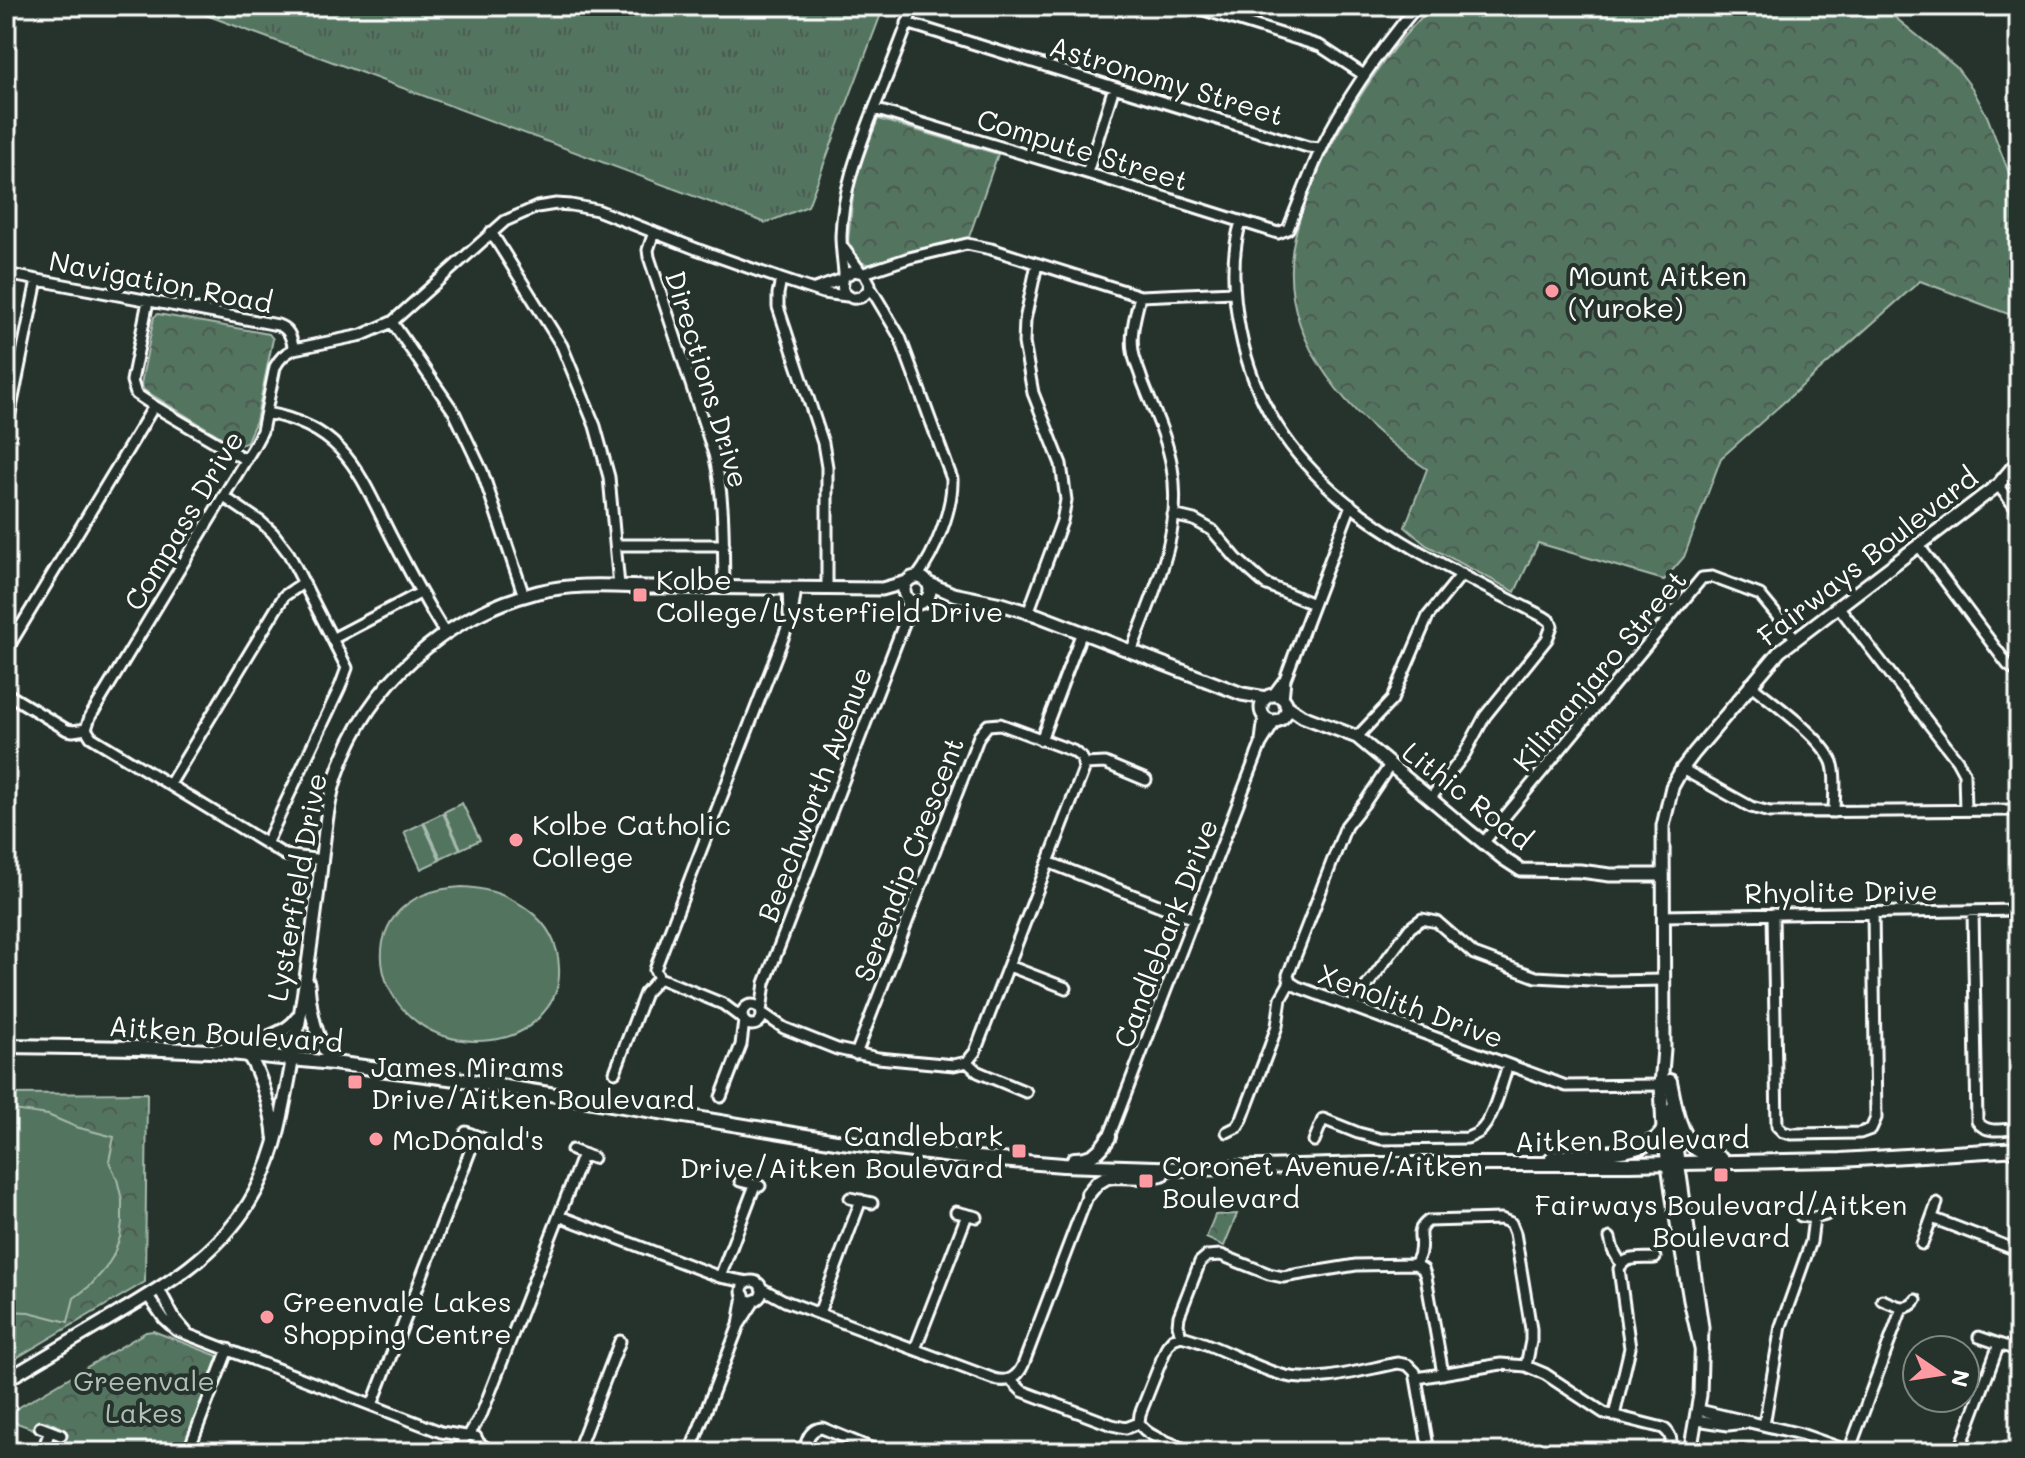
<svg xmlns="http://www.w3.org/2000/svg" width="2025" height="1458" font-family="Mali,sans-serif">
	<style>
		.grass { fill: url(#grass-tufts); stroke: #a8baae; stroke-width: 2 }
		.park { fill: url(#park-crowns); stroke: #a8baae; stroke-width: 2 }
		.pitch { fill: #52745e; stroke: #a8baae; stroke-width: 2 }
		.lines { fill: none; stroke-linecap: round; stroke-linejoin: round }
		.minor-casing { stroke: #fff; stroke-width: 15 }
		.tertiary-casing { stroke: #fff; stroke-width: 17 }
		.secondary-casing { stroke: #fff; stroke-width: 18 }
		.minor { stroke: #26332d; stroke-width: 9 }
		.tertiary { stroke: #26332d; stroke-width: 11 }
		.secondary { stroke: #26332d; stroke-width: 12 }
		.poi-dot { fill: #ff9aa2; stroke: #26332d; stroke-width: 3 }
		.labels { text-anchor: middle; dominant-baseline: central; stroke-width: 8; stroke-linejoin: round; paint-order: stroke }
		.street-label { font-size: 28px; fill: #fff; stroke: #26332d }
		.poi-label { font-size: 28px; fill: #fff; stroke: #26332d; text-anchor: start }
		.park-label { font-size: 28px; fill: #b1c0b7; stroke: #26332d }
	</style>
	<defs>
		<pattern id="grass-tufts" width="24" height="20" patternUnits="userSpaceOnUse" patternTransform="scale(2)"><rect width="24" height="20" fill="#52745e"/><path d="M3 7l-1-3M5 7V3M7 7l1-3M15 17l-1-3M17 17v-4M19 17l1-3" fill="none" stroke="#4e5a52"/></pattern>
		<pattern id="park-crowns" width="20" height="18" patternUnits="userSpaceOnUse" patternTransform="scale(2)"><rect width="20" height="18" fill="#52745e"/><path d="M2 6a3 3 0 1 1 6 0M12 15a3 3 0 1 1 6 0" fill="none" stroke="#4e5a52"/></pattern>
	</defs>
	<rect width="100%" height="100%" fill="#26332d"/>
	<filter id="ink" filterUnits="userSpaceOnUse"><feTurbulence type="fractalNoise" baseFrequency=".0125" numOctaves="2"/><feDisplacementMap in="SourceGraphic" scale="16" xChannelSelector="R" yChannelSelector="G"/><feConvolveMatrix kernelMatrix="1 2 1 2 8 2 1 2 1" color-interpolation-filters="sRGB"/></filter>
	<g filter="url(#ink)">
		<path class="grass" d="M182,6H884L808,206L766,223Z"/>
		<path class="park" d="M1433,6H1881L1956,67L1972,88L1987,116L2019,199V318L1920,281L1721,458L1684,557L1664,580L1538,543L1515,592L1426,545L1405,527L1427,469C1354,421 1277,342 1293,246C1301,202 1322,161 1344,122C1369,81 1397,39 1433,6Z
			M878,119L998,154L969,237L871,265L855,261L848,241L855,179Z
			M158,314L269,334L273,339L256,421L246,443L236,446L144,390L141,384L154,317Z
			M147,1093L145,1282L6,1364V1094Z
			M1237,1214L1224,1246L1206,1238L1215,1215Z
			M153,1331L218,1356L183,1452H49L48,1449C51,1440 59,1439 62,1431L60,1427L47,1421L42,1423L39,1429L36,1430L6,1419V1415L146,1332Z"/>
		<path class="pitch" d="M462,803L480,840L461,849L444,812Z
			M443,813L460,849L441,858L424,822Z
			M423,823L440,860L421,869L404,832Z
			M462,887C508,889 558,917 559,968C560,985 554,1001 543,1013C530,1029 511,1038 491,1040C372,1054 333,893 462,887Z
			M6,1109L48,1115L76,1127L114,1137L109,1161L117,1179L122,1200V1222L120,1237L113,1256L105,1269L91,1285L74,1298L68,1322L29,1312L6,1311Z"/>
		<g class="lines">
			<defs>
				<path id="minor" d="M1191,6L1320,46L1364,75
					M907,23L1308,147L1322,148
					M874,109L1087,173L1278,233L1288,229C1299,202 1309,175 1321,149C1345,99 1382,48 1417,6
					M1087,173L1114,87
					M1241,222C1230,257 1233,295 1240,331C1271,491 1414,550 1544,617L1550,621L1552,626L1547,639L1485,716L1464,755L1430,799
					M491,232L562,346L595,426L609,477L619,586
					M654,232L648,250L649,257L714,454C725,498 723,542 724,587
					M842,246L860,271
					M864,273L909,258L967,244L991,249L1140,296L1234,292
					M6,274L278,325C290,329 291,338 294,349
					M845,276L854,271L864,273L870,284C868,294 862,299 852,298C837,290 844,285 844,273C843,261 841,248 841,236C842,190 860,146 876,104C889,72 902,39 914,6
					M781,279L778,294V307L823,443L827,467V588
					M870,287L900,337L952,479C953,509 935,553 917,577
					M815,289L843,279
					M148,301L132,381L136,394L154,406L246,460
					M392,322L454,412L482,471L524,596
					M266,413C345,427 359,473 391,536C408,569 425,602 445,633
					M6,423L10,413L37,280
					M1998,485L2019,512
					M224,497L261,522L273,533L289,554L347,668L340,687L266,844
					M1173,515L1194,520L1212,530L1236,558L1265,584L1313,604
					M616,545H724
					M1919,546L2008,665L2019,673
					M788,588L789,615
					M1838,606L1957,760L1964,773L1965,810
					M1028,613L1062,521L1066,500L1061,464L1033,393L1024,343L1025,320L1037,264
					M905,618L907,599
					M332,639L420,593
					M6,651L154,406
					M1131,652C1153,593 1184,532 1172,467C1167,437 1153,409 1142,380C1139,370 1134,360 1133,351C1130,332 1136,314 1140,296
					M1750,684C1773,703 1820,735 1832,762C1837,774 1834,799 1834,812
					M6,693L67,730L73,731L86,729
					M1273,695L1285,679
					M1283,699L1285,679L1351,505
					M1357,737L1392,700L1428,616L1462,574
					M1041,740L1082,632
					M1261,741L1264,716
					M1084,764L1105,763L1146,780
					M1390,765L1366,801L1346,826L1288,975L1290,982L1298,987L1566,1086L1661,1085
					M1682,769L1751,807L1770,812L2019,810
					M170,784L284,596L303,583
					M1483,843L1702,578L1712,577L1760,595L1796,639
					M322,860L285,855L91,737L86,729L90,717L254,446L262,431L275,367C280,358 284,354 294,349L362,335L392,322L505,221L537,207L556,204L571,205L597,210L699,250L781,279L823,293L847,296
					M1048,862L1194,919
					M1973,911L1977,1121C1986,1135 2005,1129 2019,1128
					M1773,914L1777,1126L1783,1132L1791,1134L1860,1133L1871,1129L1876,1118L1873,912
					M1663,916L2019,910
					M1009,966L1066,988
					M659,978L655,970L657,964L792,615L796,588
					M659,978L723,1004L743,1019
					M742 1015a10 10 0 1 1 20 0a10 10 0 1 1-20 0Z
					M1351,1007L1410,928L1422,919L1437,922L1474,954L1536,977L1609,981L1664,980
					M761,1011L765,983L905,621L916,604
					M762,1013L784,1028L837,1049L878,1058L954,1065L967,1062
					M856,1054L979,736L988,725L1000,724L1073,751L1082,758L1084,769L975,1052L967,1062
					M967,1062L978,1072L1026,1092
					M615,1072L645,993L659,978
					M721,1097L741,1045L744,1021
					M466,1132L486,1140
					M1227,1132L1237,1127L1242,1119L1270,1046L1277,1026L1281,998L1290,982
					M1109,1137L1261,744L1276,720
					M1314,1141L1323,1119L1358,1133L1381,1139L1467,1138C1469,1137 1477,1134 1479,1132C1493,1121 1502,1082 1508,1065
					M572,1150L593,1158
					M740,1181L760,1186
					M850,1198L872,1203
					M956,1212L977,1217
					M559,1216L720,1277L748,1282
					M1801,1216L1814,1218L1826,1215
					M1932,1218L2019,1251
					M1610,1238L1613,1250L1621,1264
					M1922,1244L1937,1203
					M1415,1264C1417,1260 1420,1256 1420,1251C1423,1237 1414,1232 1428,1221L1501,1219L1511,1223L1515,1233L1531,1329V1341L1526,1366
					M720,1277L755,1185
					M742 1291a10 10 0 1 1 20 0a10 10 0 1 1-20 0Z
					M761,1288L785,1301L994,1379C1008,1383 1017,1378 1023,1365L1088,1194
					M159,1289L175,1319L187,1333
					M148,1296L164,1319L176,1330L441,1432L466,1436
					M1882,1300C1895,1305 1907,1313 1916,1300
					M819,1313L861,1200
					M739,1325L755,1300
					M1181,1336L1178,1325L1179,1316L1200,1262L1207,1256L1221,1255L1269,1274L1283,1277L1356,1265L1415,1264L1423,1269L1426,1277L1443,1374
					M1979,1337L2019,1351
					M915,1349L967,1215
					M1417,1378L1501,1364L1526,1366L1545,1374L1604,1413L1663,1428C1672,1434 1672,1442 1670,1452
					M1010,1379L1022,1391L1112,1425L1126,1428L1139,1423
					M372,1405L476,1136
					M1699,1410L1801,1434L1852,1452
					M1614,1416L1630,1348L1619,1269C1625,1255 1642,1259 1655,1258
					M1697,1420L1728,1425L1745,1423
					M1139,1423L1140,1414L1167,1346L1173,1339L1181,1336C1217,1344 1250,1367 1286,1376C1319,1384 1365,1369 1398,1363L1408,1365L1415,1372L1429,1452
					M1139,1423C1149,1440 1174,1441 1189,1452
					M1764,1425L1781,1326L1811,1242L1814,1218
					M40,1427L61,1435
					M469,1435L482,1413L583,1154
					M479,1443L493,1452
					M1849,1451L1902,1308
					M42,1452L50,1431
					M188,1452L228,1349
					M468,1452L464,1449L462,1445L464,1438L469,1435L476,1437L479,1443L477,1448L472,1452
					M577,1452L620,1341
					M690,1452L739,1325L744,1295
					M803,1452C807,1441 809,1429 822,1428L880,1452
					M1959,1452L1999,1344"/>
				<path id="tertiary" d="M904 590a13 13 0 1 1 26 0a13 13 0 1 1-26 0Z
					M930,584L953,594L1001,604L1037,615L1242,694L1266,698
					M1261 708a13 13 0 1 1 26 0a13 13 0 1 1-26 0Z
					M1286,705L1302,716L1357,737L1469,831L1504,859L1521,870L1580,871L1610,875H1663
					M308,983C310,1011 316,1041 333,1063
					M218,1050C239,1047 286,1036 297,1018
					M248,1055C260,1071 273,1115 274,1136
					M1672,1109L1676,1147L1702,1327L1700,1395L1690,1452
					M1702,1353L1690,1300L1673,1199L1663,1130L1661,1085L1664,1049L1663,826L1672,787L1682,769L1694,753L1780,651L1998,485L2019,460
					M6,1380C40,1360 73,1340 107,1320C161,1288 215,1258 249,1203C275,1161 281,1120 290,1073C302,1010 311,946 319,882C324,845 325,809 337,774C368,683 446,615 538,592C578,582 621,587 662,587C735,587 809,589 882,589L907,582"/>
				<path id="secondary" d="M6,1046L139,1048L210,1051L333,1063L464,1080L842,1142L951,1156L1063,1165L1186,1169L1369,1164H1629L1841,1160L2019,1149
					M1670,1081C1674,1101 1679,1135 1696,1149C1703,1154 1713,1156 1721,1158
					M1552,1158C1579,1153 1651,1157 1663,1130
					M1074,1159C1092,1159 1100,1152 1109,1137
					M1088,1194L1097,1183L1107,1177L1114,1176L1147,1177L1162,1174"/>
			</defs>
			<use href="#minor" class="minor-casing"/>
			<use href="#tertiary" class="tertiary-casing"/>
			<use href="#secondary" class="secondary-casing"/>
			<use href="#minor" class="minor"/>
			<use href="#tertiary" class="tertiary"/>
			<use href="#secondary" class="secondary"/>
		</g>
	</g>
	<g class="poi-dot">
		<circle cx="1552" cy="291" r="8"/>
		<rect x="632" y="587" width="16" height="16" rx="4"/>
		<circle cx="516" cy="840" r="8"/>
		<rect x="347" y="1074" width="16" height="16" rx="4"/>
		<circle cx="376" cy="1139" r="8"/>
		<rect x="1011" y="1143" width="16" height="16" rx="4"/>
		<rect x="1713" y="1167" width="16" height="16" rx="4"/>
		<rect x="1138" y="1173" width="16" height="16" rx="4"/>
		<circle cx="267" cy="1317" r="8"/>
	</g>
	<g class="labels">
		<g class="street-label">
			<text transform="translate(1167 80) rotate(17)">Astronomy Street</text>
			<text transform="translate(1083 149) rotate(17)">Compute Street</text>
			<text transform="translate(161 281) rotate(11)">Navigation Road</text>
			<text transform="translate(708 379) rotate(73)">Directions Drive</text>
			<text transform="translate(183 520) rotate(-59)">Compass Drive</text>
			<text transform="translate(1867 556) rotate(-38)">Fairways Boulevard</text>
			<text transform="translate(1599 670) rotate(-50)">Kilimanjaro Street</text>
			<text transform="translate(814 794) rotate(-69)">Beechworth Avenue</text>
			<text transform="translate(1468 795) rotate(38)">Lithic Road</text>
			<text transform="translate(908 859) rotate(-69)">Serendip Crescent</text>
			<text transform="translate(296 887) rotate(-80)">Lysterfield Drive</text>
			<text transform="translate(1841 891) rotate(-1)">Rhyolite Drive</text>
			<text transform="translate(1165 933) rotate(-69)">Candlebark Drive</text>
			<text transform="translate(1411 1005) rotate(20)">Xenolith Drive</text>
			<text transform="translate(226 1033) rotate(4)">Aitken Boulevard</text>
			<text transform="translate(1632 1139) rotate(-1)">Aitken Boulevard</text>
		</g>
		<g class="poi-label">
			<text x="1568" y="275">Mount Aitken<tspan x="1568" dy="32">(Yuroke)</tspan></text>
			<text x="656" y="579">Kolbe<tspan x="656" dy="32">College/Lysterfield Drive</tspan></text>
			<text x="532" y="824">Kolbe Catholic<tspan x="532" dy="32">College</tspan></text>
			<text x="371" y="1066">James Mirams<tspan x="371" dy="32">Drive/Aitken Boulevard</tspan></text>
			<text x="1003" y="1135" text-anchor="end">Candlebark<tspan x="1003" dy="32">Drive/Aitken Boulevard</tspan></text>
			<text x="392" y="1139">McDonald's</text>
			<text x="1162" y="1165">Coronet Avenue/Aitken<tspan x="1162" dy="32">Boulevard</tspan></text>
			<text x="1721" y="1204" text-anchor="middle">Fairways Boulevard/Aitken<tspan x="1721" dy="32">Boulevard</tspan></text>
			<text x="283" y="1301">Greenvale Lakes<tspan x="283" dy="32">Shopping Centre</tspan></text>
		</g>
		<g class="park-label">
			<text x="144" y="1380">Greenvale<tspan x="144" dy="32">Lakes</tspan></text>
		</g>
	</g>
	<rect width="2025" height="1458" fill="none" stroke="#26332d" stroke-width="32"/>
	<rect x="16" y="16" width="1993" height="1426" fill="none" stroke="#fff" stroke-width="3" filter="url(#ink)"/>
	<g transform="translate(1941 1374) rotate(103)"><circle r="38" fill="#26332d" stroke="#7d8581" stroke-width="2"/>
	<path d="M0-6L14 30L0 20L-14 30Z" fill="#ff9aa2"/>
	<text y="-12" font-size="22" font-weight="bold" text-anchor="middle" fill="#ffffff">N</text>
	</g>
</svg>
